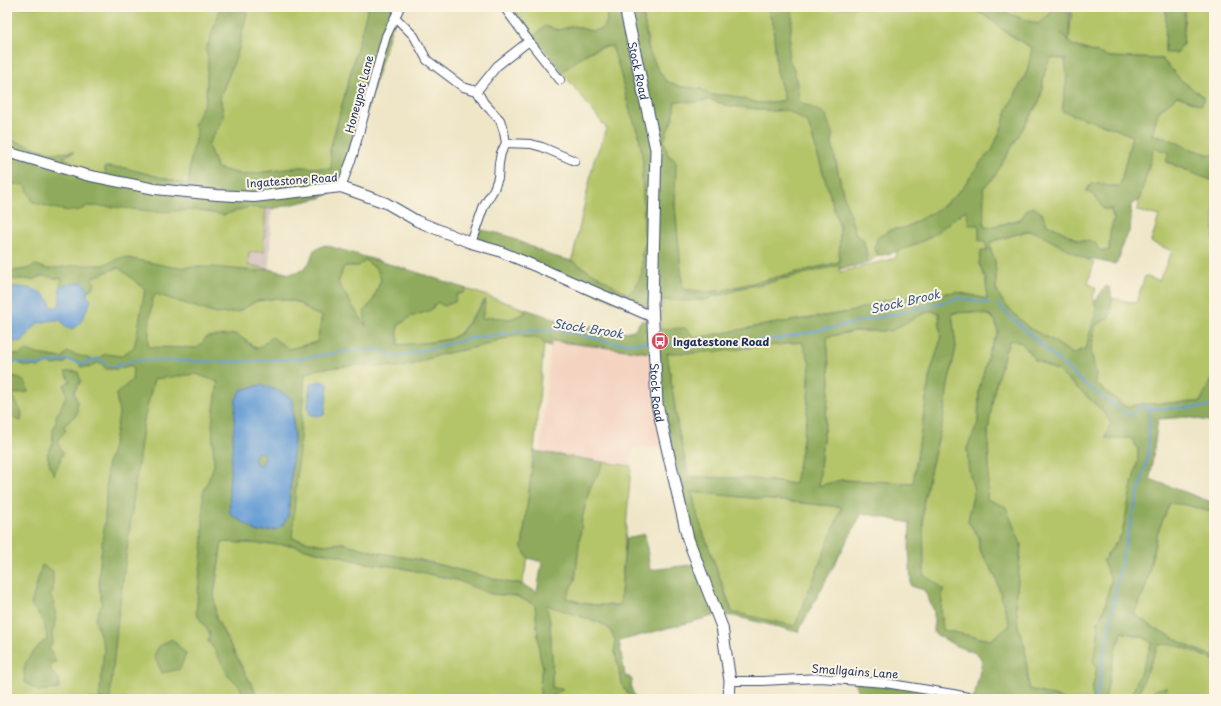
<svg xmlns="http://www.w3.org/2000/svg" width="1221" height="706" font-family="'Playpen Sans',sans-serif">
	<style>
		.built { fill: #f4d3c1 }
		.industrial { fill: #d0c0bc }
		.green { fill: #b4c467; stroke: #687a62 }
		.forest { fill: #8faa5c; stroke: #556c5d; fill-rule: evenodd }
		.water { fill: #679ed5; stroke: #41669a; fill-rule: evenodd }
		.lines { fill: none; stroke-linecap: round; stroke-linejoin: round }
		.stream { stroke: #679ed5; stroke-width: 2 }
		.minor-casing { stroke: #3b4a6e; stroke-width: 10 }
		.tertiary-casing { stroke: #3b4a6e; stroke-width: 12 }
		.secondary-casing { stroke: #3b4a6e; stroke-width: 13 }
		.minor { stroke: #fff; stroke-width: 8 }
		.tertiary { stroke: #fff; stroke-width: 10 }
		.secondary { stroke: #fff; stroke-width: 11 }
		.labels { text-anchor: middle; dominant-baseline: central; stroke-width: 4; stroke-linejoin: round; paint-order: stroke }
		.street-label { font-size: 11px; fill: #1b2f5e; stroke: #fcf5e5 }
		.poi-label { font-size: 11px; font-weight: bold; fill: #1b2f5e; stroke: #fcf5e5; text-anchor: start }
		.water-label { font-size: 12px; font-style: italic; fill: #365688; stroke: #fcf5e5 }
	</style>
	<rect width="100%" height="100%" fill="#fcf5e5"/>
	<filter id="ink" filterUnits="userSpaceOnUse"><feTurbulence type="fractalNoise" baseFrequency=".025" numOctaves="2"/><feDisplacementMap in="SourceGraphic" scale="8" xChannelSelector="R" yChannelSelector="G"/><feConvolveMatrix kernelMatrix="1 2 1 2 8 2 1 2 1" color-interpolation-filters="sRGB"/></filter>
	<filter id="wash" filterUnits="userSpaceOnUse"><feTurbulence type="fractalNoise" baseFrequency=".012" numOctaves="4" result="noise"/><feDisplacementMap in="SourceGraphic" scale="16" xChannelSelector="R" yChannelSelector="G"/><feGaussianBlur stdDeviation="0.9" result="paint"/><feColorMatrix in="noise" values="0 0 0 0 0 0 0 0 0 0 0 0 0 0 0 0 0 1.4 0 .05"/><feComposite in="paint" operator="in"/></filter>
	<g filter="url(#wash)">
		<rect width="100%" height="100%" fill="#efe6c8"/>
		<path class="built" d="M551,341L651,353L666,446L633,448L631,466L540,452Z"/>
		<path class="industrial" d="M272,198L269,269L248,265V252H264L266,199Z"/>
		<path class="green" d="M7,7H219V13L206,50L208,59L206,99L194,125L197,130L190,164L189,185L125,168L105,167L106,179L266,199L264,252H249L248,265L269,269L244,300L242,309L257,301L277,298L297,302L311,312L322,316L317,342L289,349H258L242,338L205,613L251,699H7V158L80,172L62,157L72,152L53,153L7,139Z
			M248,7H368L330,150L332,169L301,167L243,175L217,168L208,145L224,117L220,97L238,52Z
			M512,7H606L607,21L602,29L591,31L574,26L558,30L545,26L534,36Z
			M642,7H767L773,23L777,72L785,100L768,103H759L727,95H711L701,89L681,87L666,81L659,71L649,51Z
			M801,7H969L989,18L1004,31L1033,49L1027,72L1007,110L1003,124L992,151L983,159L963,188L942,207L905,228L890,230L875,249L878,255L869,262L864,241L856,235L842,190L832,144L833,136L825,114L800,102L794,69L788,58L793,9Z
			M998,7H1052L1051,13L1038,24L1008,14Z
			M1072,7H1166L1165,52L1176,53L1183,44L1185,7H1214V156L1187,148L1165,137L1152,135L1158,112L1177,96L1201,105L1205,99L1181,80L1162,59L1110,57L1074,46L1069,42Z
			M612,46L619,67L628,105L639,136L643,161L642,178L644,213V228L646,241L642,254V273L636,286L628,294L572,261L594,160L607,129L562,72C580,59 589,48 612,46Z
			M1050,58L1065,59L1067,76L1062,111L1116,129L1132,136L1120,186H1108L1098,183L1091,184L1086,191C1096,195 1099,200 1103,209H1110L1114,219L1110,233L1109,252L1098,250L1095,242L1078,240L1047,224L1042,213L985,229C982,214 985,203 983,188L992,180L1040,100L1045,71Z
			M711,100L730,106L774,111L787,110L808,123L840,228L839,262L720,291L707,292L682,289L675,206L676,161L668,155L664,141L667,132L673,118L675,101L694,102Z
			M1154,148L1169,152L1167,162L1195,174L1214,181V374L1200,402L1141,404L1126,407L1095,383L1096,374L1091,350L1096,325L1110,317L1112,298L1136,303L1145,276L1159,281L1172,251L1151,242L1159,216L1138,211L1139,201Z
			M966,210L979,224V240L985,241L988,251L979,264L986,279L987,299L957,292L886,300L850,312L771,324L696,338L664,329L660,330L662,300L691,301L709,299L712,296L724,294L746,286L761,285L766,283L839,265L840,272L896,258L897,251L927,239Z
			M1028,231L1035,232L1094,263L1088,283L1096,288L1093,298C1101,307 1088,339 1085,350H1081L1072,354L1054,341L1029,328L1003,302L996,289V274L995,261L991,251L990,242Z
			M365,260L377,269L381,279L373,301L367,307V327L353,307L338,283L344,266H359Z
			M467,289L522,308L526,313L510,319L491,317L481,319L485,300L470,319L460,333L450,339L432,342L397,346L398,326L410,317L431,310L437,302L464,292Z
			M931,311L939,313L941,339L930,374L913,483L841,480L819,486L821,457L830,382L827,337L855,331H891L918,316Z
			M973,312L989,315L995,320L998,332L989,352L979,390L978,423L967,448L969,472L974,489L968,521L979,537V549L995,575L1010,626L990,640L943,630L941,610L943,589L924,577L923,505L932,463L943,420L948,385L956,347L952,313Z
			M517,336L539,339L544,344L534,451L522,548L528,558L522,584L519,583H510L421,560L375,552L343,543L323,545L291,538L305,374L318,369L357,365L404,367L443,354L490,344L498,340Z
			M1010,340L1022,343L1035,360L1058,371L1102,410L1111,423L1105,438H1131L1138,449V460L1133,480L1122,534L1103,561L1111,580L1105,607L1098,622L1097,667L1092,690L1093,699H1064L1029,689L1025,647L1018,627L1016,604L1021,544L986,499L989,469L988,431L994,391L1005,352Z
			M802,342L810,363L807,417L795,484L744,478L689,477L678,429L667,352C712,353 757,347 802,342Z
			M604,462L631,466L620,605C598,606 586,605 565,598L575,580L582,519L589,490Z
			M692,492L842,507L794,630L734,616L698,518Z
			M1170,502L1187,505L1214,513V657L1182,643L1171,636L1156,629L1134,614L1146,586L1157,534Z
			M222,542L291,545L317,552L333,554L360,562L398,567L456,580L491,594L516,596L535,605L540,657L543,667L541,672L540,699H259L216,618L214,595Z
			M545,604L600,623L609,628L615,640V652L623,687L632,699H554V695L562,689L552,688V657L550,622Z
			M1121,632L1143,637L1153,643L1130,699H1105L1115,650Z
			M1167,643L1177,645L1214,660V699H1159L1158,696L1150,694L1148,699H1136L1158,645Z"/>
		<path class="forest" d="M219,7H250L248,8L238,52L220,97L224,117L208,145L217,168L243,175L301,167L331,169L330,150L368,7H400L395,17L353,155L333,192L320,198L271,209L249,207L224,215L195,210L158,212L116,207L87,206C75,217 47,206 33,202L25,185L12,184L8,174H7V139L53,153L74,152L63,157L73,163L76,172L106,179L105,167L125,168L189,185L190,164L197,130L194,125L206,99L208,59L206,50L219,13Z
			M606,7H642L649,51L659,71L666,81L681,87L701,89L711,95H727L759,103H768L785,100L777,72L773,24L767,7H801L793,9L788,58L794,69L800,102L825,114L833,136L832,144L842,190L856,235L864,240L867,263L839,269V265L766,283L761,285L746,287L724,294L712,296L709,299L691,301L662,300L653,299V317L471,243L476,229L497,233L508,236L549,255L572,261L628,294L636,286L642,273V254L646,241L644,228V213L642,178L643,161L639,136L628,105L619,67L612,46L600,47L587,53L562,72L534,36L545,26L558,30L574,26L591,31L602,29L607,21ZM711,100L730,106L774,111L787,110L808,123L840,228L839,262L720,291L707,292L683,289L675,206L676,161L668,155L664,141L667,132L673,118L675,101L694,102Z
			M969,7H998L1009,14L1038,24L1051,13L1052,7H1070L1069,40L1061,33L1074,46L1110,57L1162,59L1181,80L1205,98L1201,105L1177,96L1158,112L1152,135L1165,137L1188,148L1214,156V181L1195,174L1166,161L1169,152L1154,148L1139,201L1131,204V220L1130,230L1122,245L1119,259L1115,264L1083,258L1035,232L1029,231L1024,232L990,242L991,251L995,261L996,274V289L1003,302L1029,328L1054,341L1072,354L1081,350H1085L1096,311L1095,301L1106,286L1110,288L1112,298L1110,317L1096,325L1091,350L1096,374L1095,383L1126,407L1141,404L1200,402L1214,374V421H1208L1187,417L1158,419L1150,479L1214,503V513L1187,505L1170,503L1157,534L1146,586L1134,614L1156,629L1171,636L1182,643L1214,657V660C1196,653 1178,642 1158,645L1136,699H1130L1152,643L1143,637L1122,632L1115,650L1105,699H1093L1092,690L1097,667L1093,661L1099,631L1098,622L1105,607L1111,580L1103,561L1122,534L1133,480L1138,460V449L1131,438H1105L1111,423L1102,410L1058,371L1035,360L1022,343L1010,340L1005,352L994,391L988,431L989,469L987,499L1006,507L1021,544L1016,604L1018,627L1025,647L1029,689L1064,699H861L855,681L974,698L982,661L978,654L956,646L934,633V611L924,590L911,586L909,549L910,523L862,513L798,632L734,616L717,615L619,641L625,676L630,677L632,680L631,688L636,699H632L623,687L615,652V640L609,628L600,623L546,605L550,622L552,658V688L563,689L554,695V699H540L541,672L543,667L540,657L535,605L516,596L491,594L456,580L398,567L360,562L333,554L317,552L291,545L222,542L214,595L216,618L259,699H246L239,686L229,676L214,649L208,641L210,634L196,613L203,541V493L214,466L212,423L218,382L196,374L154,379L144,420L118,618L110,699H99L104,648L95,619L102,604L99,586V571L105,519L107,467L114,442L119,414L116,394L132,380L133,368L131,365L118,369H106L101,363H96L90,367H81L78,362L68,360L65,363L53,365L48,363L39,367L25,366L17,362L7,365V353L19,355L27,350L37,354L62,358L67,352L94,360L106,354L121,356L134,347L137,334L145,289L119,268L111,270L92,278L95,284L89,291L83,282L60,286L62,279L42,276L32,280L23,279L7,280V272L26,269L36,265L48,269L78,265H103L123,257L172,267H212L257,271L269,269L290,274L302,270L309,263L314,250L325,245L419,273L467,289L464,292L456,295L455,302L444,306L437,302L431,310L410,317L398,326V345L432,342L450,339L461,333L486,299L482,319L491,317L510,319L526,313L522,308L555,319L624,332L634,330L640,322L644,320L653,324L654,331L664,329L685,328L696,338L771,324L850,312L886,300L957,292L987,299L986,279L979,264L981,250L988,251L985,241H979V225H969L966,210C953,219 941,230 928,238C920,243 887,257 878,255L875,249L877,238L890,230L905,228L942,207L963,188L983,159L992,151L1003,124L1007,110L1027,72L1032,48L1004,31L989,18ZM1050,58L1065,59L1067,76L1062,111L1116,129L1132,136L1120,186H1108L1099,183L1091,184L1086,191C1095,195 1099,200 1103,209H1111L1114,219L1110,233L1109,251L1099,250L1095,242L1078,240L1047,224L1042,213L1033,207L1028,209L1020,220L985,228C982,214 985,203 983,188L992,180L1040,100L1045,71ZM365,260L377,269L381,279L373,301L364,311L366,326L353,307L338,283L344,266H359ZM156,294L216,314L237,312L257,301L277,298L297,302L311,312L322,316L317,342L289,349L272,337L257,349L242,338L236,334L207,337L198,348L148,347L149,331L152,300ZM931,311L939,313L941,339L930,374L913,483L841,480L819,486L821,457L830,382L827,337L855,331H891L918,316ZM973,312L989,315L995,320L998,332L989,352L979,390L978,423L967,448L969,472L974,490L968,522L979,537V549L995,575L1010,626L990,640L943,630L941,610L943,589L935,582L924,576L923,505L932,463L943,420L948,385L956,347L952,313ZM517,336L539,339L544,344L551,346V341L651,353L698,564L650,570L645,534L626,538L620,605C598,606 587,605 566,598L575,580L582,519L589,490L604,462L534,451L522,548L528,558L542,562L537,592L519,583H510L420,560L375,552L343,543L323,545L292,538L305,374L318,369L357,365L404,367L443,354L490,344L498,340ZM802,342L810,363L807,417L795,484L744,478L689,477L678,429L667,353H693L732,350ZM261,385L279,391L292,399L294,439L288,517L232,442L241,390ZM692,492L842,507L795,626L732,612L698,518Z
			M1166,7H1185L1183,44L1177,53H1165Z
			M71,371L78,372L81,381L74,392L77,401V414L64,426L66,431L60,437L58,444L63,453L54,475L50,466L47,454C54,443 52,443 53,431C54,424 57,425 56,415C63,408 61,403 67,395L64,385L70,381L65,372Z
			M11,376L18,377L26,383L28,392L12,394L22,413L21,421L7,416V387Z
			M257,452L263,453L265,457L263,463L259,465C253,462 253,457 257,452Z
			M42,565L53,571V590L50,596C56,605 57,617 54,628C52,635 51,634 53,641L49,649L56,662L51,663C49,670 53,675 59,679V689L38,691L25,682C23,665 24,663 35,650C39,646 41,642 47,640C46,625 41,616 31,605Z
			M172,639L186,654L180,669L162,673L154,656L159,646Z
			M1166,687V693L1158,696L1159,699H1148C1153,690 1156,689 1166,687Z"/>
		<path class="water" d="M83,282L89,291L87,293V295L90,299L91,301L80,323L72,329L65,327L61,320H54L38,323L22,341L14,342L7,338V287C23,286 45,288 51,305L53,307H58C61,303 59,292 60,286Z
			M320,381L328,384L326,404L324,415L318,416L310,415L308,407L310,384Z
			M261,385L279,391L292,399L294,439L288,517L282,526L275,530L258,532L230,514L229,489L236,399L241,390ZM257,452L263,453L265,457L263,463L259,465C253,462 253,457 257,452Z"/>
		<g class="lines">
			<path class="stream" d="M997,304L1083,383L1129,416L1143,406L1150,409L1200,407L1214,406
				M658,343L711,345L782,338L900,313L959,298L989,303
				M7,362H17L38,365L68,360L84,364L97,358L112,367L136,360L233,362L298,359L342,352L379,349L393,357L425,350L467,339L524,331L560,330L615,343H651
				M1096,699L1123,553L1148,456L1150,409"/>
		</g>
	</g>
	<g filter="url(#ink)">
		<g class="lines">
			<defs>
				<path id="minor" d="M504,7L529,41
					M395,17L414,36L427,60L463,87L477,91L484,103L500,120L504,132L506,143L501,153L499,163L498,178L494,189L484,206L471,243
					M477,91L497,66L529,41L560,80
					M506,143L531,144L542,147L575,161
					M341,187L353,155L386,36L400,7
					M730,681H762L820,678L885,683L953,694L977,699"/>
				<path id="tertiary" d="M7,152L86,175L155,189L217,195L254,197L341,187L386,203L417,221L471,243L499,251L528,263L653,317"/>
				<g id="secondary">
					<path id="s1" d="M625,7L656,149L652,303L657,404L688,539L722,627L730,681L729,699"/>
				</g>
			</defs>
			<use href="#minor" class="minor-casing"/>
			<use href="#tertiary" class="tertiary-casing"/>
			<use href="#secondary" class="secondary-casing"/>
			<use href="#minor" class="minor"/>
			<use href="#tertiary" class="tertiary"/>
			<use href="#secondary" class="secondary"/>
		</g>
	</g>
	<defs>
		<symbol id="bus-disc" viewBox="-11 -11 22 22"><circle r="9.5" fill="#d1495b" stroke="#fcf5e5"/><path d="M-5-6H5V4H4V6H2V4H-2V6H-4V4H-5ZM-3.5-4V0h7V-4ZM-3.5 1.2v1.5H-2V1.2ZM2 1.2v1.5H3.5V1.2Z" fill="#fff"/></symbol>
	</defs>
	<g fill-rule="evenodd">
		<use href="#bus-disc" x="650" y="331" width="20" height="20"/>
	</g>
	<g class="labels">
		<g class="street-label">
			<text stroke="none"><textPath href="#s1" startOffset="65">Stock Road</textPath></text>
			<text transform="translate(359 94) rotate(-75)">Honeypot Lane</text>
			<text transform="translate(292 180) rotate(-4)">Ingatestone Road</text>
			<text stroke="none"><textPath href="#s1" startOffset="389">Stock Road</textPath></text>
			<text transform="translate(855 671) rotate(4)">Smallgains Lane</text>
		</g>
		<g class="poi-label">
			<text x="673" y="341">Ingatestone Road</text>
		</g>
		<g class="water-label">
			<text transform="translate(905 301) rotate(-13)">Stock Brook</text>
			<text transform="translate(588 328) rotate(9)">Stock Brook</text>
		</g>
	</g>
	<rect width="1221" height="706" fill="none" stroke="#fcf5e5" stroke-width="24"/>
</svg>
